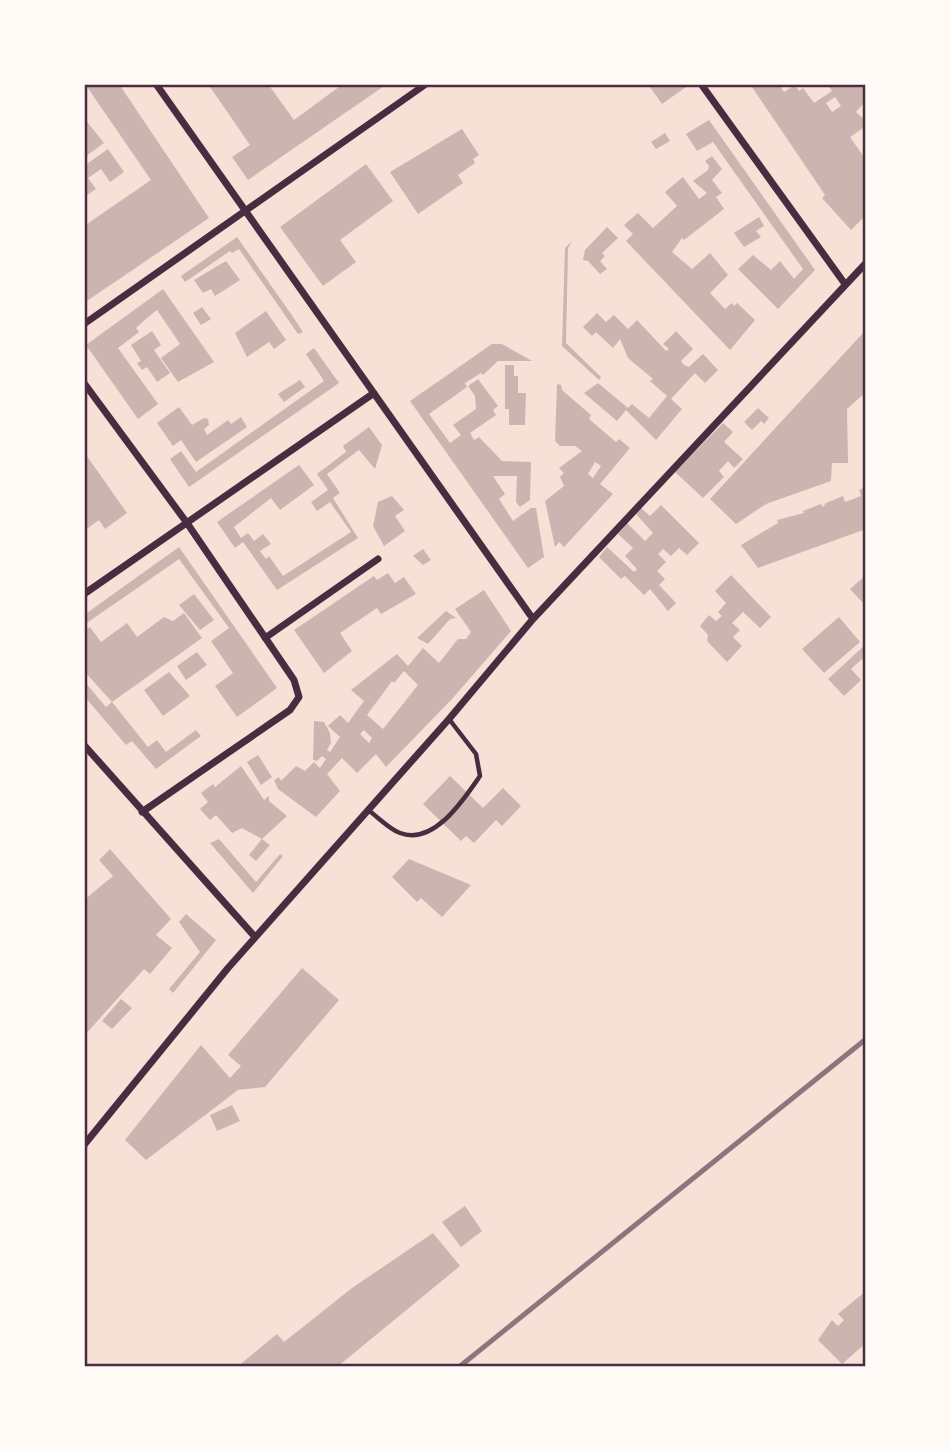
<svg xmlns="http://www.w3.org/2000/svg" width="950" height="1451" font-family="'Roboto Condensed',sans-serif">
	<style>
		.building { fill: #ccb4b1; fill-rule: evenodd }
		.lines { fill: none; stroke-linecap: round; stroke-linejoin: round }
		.service { stroke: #4a2c40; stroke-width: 4.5 }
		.minor { stroke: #4a2c40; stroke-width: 7 }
		.rail { stroke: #8f747c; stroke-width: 5 }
		.neatline { fill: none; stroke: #4a2c40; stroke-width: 2.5 }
	</style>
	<rect width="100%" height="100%" fill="#f7e1d7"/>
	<path class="building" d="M85,84H119L209,218L84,303V226L151,180Z
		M208,84H268L294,120L343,84H387L248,180L232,157L250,145Z
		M648,84H684L686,87L662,104Z
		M750,84H779L784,92L795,85L799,91L803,88L814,103L832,91L827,84H866V101L856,112L866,121V126L850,137L866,160V215L851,230L822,198L825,195ZM835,97L841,106L832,112L826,103Z
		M84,118L104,143L85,157L84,155Z
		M709,120L815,270L778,309L738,269L753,255L771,270L780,261L794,279L803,269L713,142L697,151L686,134Z
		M462,129L479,155L473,159L475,163L458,175L463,183L418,214L390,172Z
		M665,133L670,141L656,149L651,142Z
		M108,149L124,172L110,182L101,169L88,178L96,189L84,197V166Z
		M712,156L722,169L712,180L722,193L716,197L724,209L684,240L682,238L672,252L692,269L710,253L728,275L710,293L725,309L732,303L734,306L737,303L755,320L730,350L626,241L633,234L624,225L638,213L653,228L677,206L665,192L683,177L699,199L707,193L693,181L708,170L709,166L705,161Z
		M366,164L393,201L340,240L356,262L323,286L280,227Z
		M759,217L764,226L756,231L761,237L744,247L734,233Z
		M607,227L618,238L602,253L605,256L600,261L607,269L600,274L588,261L583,260L585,250Z
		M237,237L291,314L303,332L298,334L239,249L232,253L230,251L185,282L181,276Z
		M572,241L568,248L566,343L601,377L599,380L562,346L565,248Z
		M226,261L240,280L215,296L211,289L203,293L194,280Z
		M163,289L214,362L178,382L161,358L180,344L157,310L147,318L136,328L139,332L118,348L158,404L138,419L86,345Z
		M202,307L211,319L201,325L193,313Z
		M266,311L286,340L274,349L269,342L247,357L235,333Z
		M597,313L606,322L614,315L628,329L637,320L666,351L669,349L663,344L676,331L693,349L681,361L684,365L689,367L703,354L718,370L705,383L695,373L671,399L682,409L656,440L626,410L617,421L584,393L598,383L628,408L632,404L649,418L667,396L650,381L653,379L628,358L620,339L613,348L596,332L592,336L583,327Z
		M152,331L161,345L154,350L170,373L157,382L147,367L142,370L137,363L141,361L131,345Z
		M863,333L866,337V392L847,409L848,463H832L831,481L766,504L736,524L710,499Z
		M492,344H502L532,361H498L483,375L481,373L465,383L467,387L429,414L450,443L461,435L453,425L476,409L475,396L468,386L478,379L498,406L493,410L496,415L470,433L474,440L479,437L502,461L531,462L530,500L520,507L516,502L517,476H493L505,494L499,499L513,521L531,508H536L544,557L528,568L410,401Z
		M314,348L339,383L189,487L170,459L181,451L196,472L324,381L306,354Z
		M505,365H514V376H518V393H526L525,425H509V409H505Z
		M300,380L305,387L284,402L278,394Z
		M557,384L561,385L562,390L591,415L589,419L616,442L619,439L630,448L600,484L613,494L564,547L559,542L555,547L545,501L564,486L560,477L564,473L559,468L582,451L575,446H560L555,441ZM595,462L601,466L593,478L588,474Z
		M179,407L192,425L204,418L208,419L209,425L204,429L207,435L228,420L231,424L241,417L247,427L196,462L181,440L173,446L157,423Z
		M758,408L769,418L764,424L761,421L752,430L744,422Z
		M723,423L733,432L724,442L743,459L734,468L728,461L719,471L724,477L703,498L675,472Z
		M369,427L382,445L375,469L359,450L327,474L340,493L333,498L358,538L277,590L243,542L235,548L217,522L299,465L314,485L280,510L271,498L234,527L241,538L248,533L254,541L263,534L271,544L260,551L266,559L269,556L283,576L351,532L330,502L317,511L311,502L328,490L317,474L346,452L343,446Z
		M84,452L127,513L105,529L99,520L84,531Z
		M866,487V529L758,568L741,545L778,523L777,520L804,513L803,511L821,504L823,507L826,503L843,496L845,502L861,496L859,490Z
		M392,496L404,510L395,516L405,531L384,546L373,526L378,502Z
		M661,505L699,543L687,555L679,548L671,556L663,549L658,554L666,562L657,571L665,579L659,585L676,603L668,611L650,589L644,595L625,576L621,579L599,557L607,547L634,572L637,569L625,556L633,548L618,534L627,523L645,541L653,533L636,514L641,508L650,516Z
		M179,547L277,688L237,717L215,686L233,673L211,641L229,628L179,559L84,625V615Z
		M423,549L431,560L423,565L413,556Z
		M388,573L395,583L404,577L416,594L381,614L377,608L340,633L352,651L324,673L294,630L374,576L377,580Z
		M731,575L771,617L760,628L743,612L732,623L740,630L733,637L742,646L727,662L707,641L708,635L700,626L709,615L716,621L722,616L718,612L726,603L715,591Z
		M866,575V599L862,602L850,589Z
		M484,590L511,631L452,699L386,767L376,754L357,773L342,758L327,774L340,791L316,817L278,789L274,780L279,777L281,781L296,766L305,771L314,762L320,768L326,759L322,756L317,761L313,760L314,721L324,722L330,733L331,743L327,750L330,752L340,737L328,726L340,715L348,723L364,701L351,690L397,654L408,666L423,648L439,663L458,639H466L471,632L455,609ZM404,671L418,685L383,729L367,715L392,681L394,683ZM364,730L372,738L369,743L360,734Z
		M194,594L214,620L200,630L179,605Z
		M446,611L456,618L450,619L428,644L417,638Z
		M184,613L202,638L112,702L84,671V631L90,627L101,642L127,623L137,637L164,617L173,621Z
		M839,617L860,642L824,673L802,649Z
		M864,646L866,663L862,659L851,669L861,680L844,696L828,679Z
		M197,652L207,665L186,680L177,666Z
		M169,672L190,696L163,716L144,690Z
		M84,681L106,707L112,702L148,747L157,740L166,752L196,730L201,736L156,769L132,741L126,745L84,696Z
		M258,755L272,777L261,785L247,762Z
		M241,766L264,800L269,796V801L287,816L262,839L242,828L232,833L216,815L210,820L200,809L208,802L201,793L213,784L215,787Z
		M450,776L483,808L503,788L521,806L502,826L496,820L474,843L466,836L461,841L423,804Z
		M219,839L256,882L280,854L283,856L253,893L210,843Z
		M262,839L270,845L256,861L249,855Z
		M110,849L171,919L156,935L172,948L150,974L144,969L84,1036V900L113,876L99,860Z
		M409,859L471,885L442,917L421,898L417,902L392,877Z
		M186,914L216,940L173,993L169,989L200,952L179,922Z
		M302,968L339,1000L265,1087L238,1090L146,1160L125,1140L201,1045L230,1078L241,1066L228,1055Z
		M121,999L132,1008L112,1029L102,1021Z
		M232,1105L240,1121L217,1131L210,1115Z
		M465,1206L482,1231L461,1247L442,1222Z
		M433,1233L460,1266L337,1367H237L277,1334L284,1342L352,1288Z
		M866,1291V1343L842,1364L818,1340L832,1320L838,1326L844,1320L838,1314Z"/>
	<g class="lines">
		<path class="service" d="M368,810C378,817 389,829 400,833C434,846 464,799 480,776L476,754L449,719"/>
		<path class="minor" d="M156,84L533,619
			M701,84L845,284
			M84,324L426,84
			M84,383L187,523L294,680L299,697L290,710L142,812
			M84,594L374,393
			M265,638L378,559
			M84,745L255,937
			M84,1145L228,968L449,719L533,619L866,263"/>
		<path class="rail" d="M459,1367L866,1039"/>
	</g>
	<rect width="950" height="1451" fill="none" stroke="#fffaf5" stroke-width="172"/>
	<rect x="86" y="86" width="778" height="1279" class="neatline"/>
</svg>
